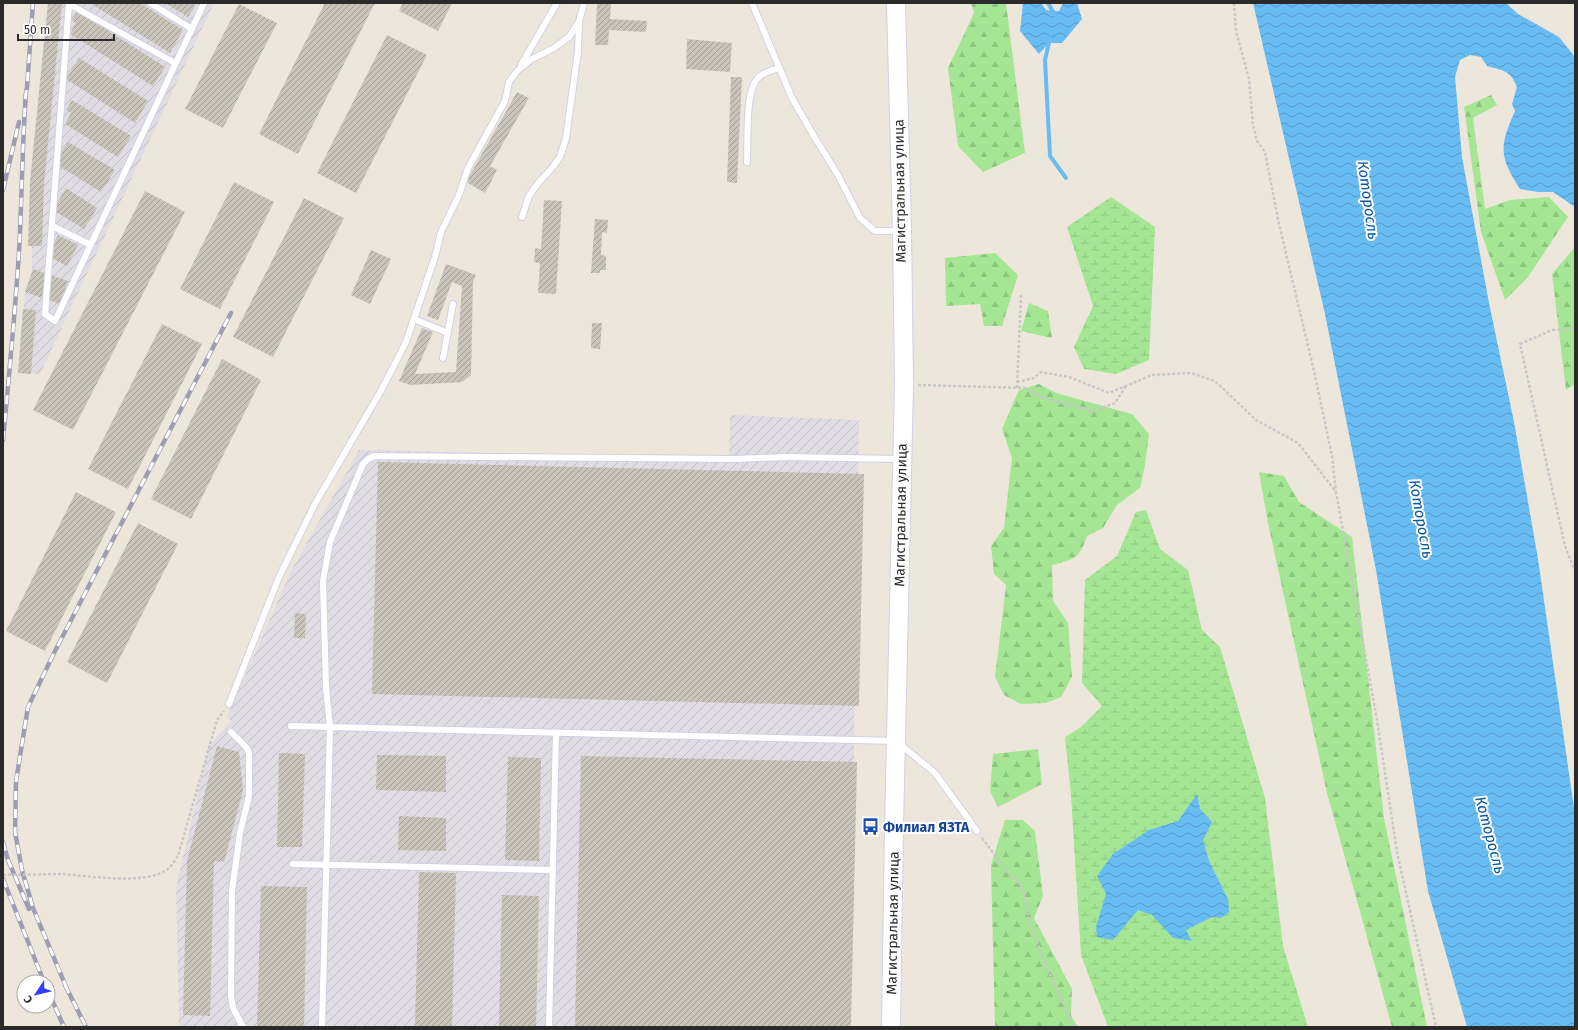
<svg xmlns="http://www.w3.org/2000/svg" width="1578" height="1030" font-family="'Fira Sans',sans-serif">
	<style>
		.industrial { fill: url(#industrial-furrows) }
		.forest { fill: url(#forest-firs) }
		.wetland { fill: url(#wetland-marsh) }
		.water { fill: url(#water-waves) }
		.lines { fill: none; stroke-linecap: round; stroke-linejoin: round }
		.stream { stroke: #68bcf4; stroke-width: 4 }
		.building { fill: url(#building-hatch) }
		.lane-casing { stroke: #d0d1e3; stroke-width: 8 }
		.secondary-casing { stroke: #d0d1e3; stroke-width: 20 }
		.path { stroke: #c8c8c8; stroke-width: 2.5; stroke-dasharray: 3 2; stroke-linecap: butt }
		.lane { stroke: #fff; stroke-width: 6 }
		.secondary { stroke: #fff; stroke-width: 18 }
		.rail-casing { stroke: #9d9db5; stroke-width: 4.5 }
		.rail { stroke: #fff; stroke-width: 3; stroke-dasharray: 9; stroke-linecap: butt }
		.path-bridge { stroke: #c8c8c8; stroke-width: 2.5; stroke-dasharray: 3 2; stroke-linecap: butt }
		.labels { text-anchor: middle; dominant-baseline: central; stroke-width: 4; stroke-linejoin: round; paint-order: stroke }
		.street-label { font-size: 14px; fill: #2a2a2a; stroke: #fff }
		.transit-label { font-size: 14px; font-weight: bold; fill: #164399; stroke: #fff; text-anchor: start }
		.water-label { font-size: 15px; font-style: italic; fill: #0757a0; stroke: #fff }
	</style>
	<defs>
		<pattern id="industrial-furrows" width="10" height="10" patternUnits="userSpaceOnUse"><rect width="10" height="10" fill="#dfdce4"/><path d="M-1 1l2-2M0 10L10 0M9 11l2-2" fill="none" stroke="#c0bdc4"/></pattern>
		<pattern id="forest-firs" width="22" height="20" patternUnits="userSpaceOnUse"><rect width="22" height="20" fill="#a5e694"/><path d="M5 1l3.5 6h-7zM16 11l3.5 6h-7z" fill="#8ec580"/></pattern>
		<pattern id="wetland-marsh" width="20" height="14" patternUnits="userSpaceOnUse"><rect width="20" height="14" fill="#a5e694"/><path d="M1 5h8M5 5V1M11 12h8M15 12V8" fill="none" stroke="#8ec580"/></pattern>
		<pattern id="water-waves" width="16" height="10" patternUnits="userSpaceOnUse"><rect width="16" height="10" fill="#68bcf4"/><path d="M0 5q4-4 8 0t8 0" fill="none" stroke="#5699c6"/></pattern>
		<pattern id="building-hatch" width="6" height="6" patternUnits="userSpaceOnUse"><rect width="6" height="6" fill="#c8c4ba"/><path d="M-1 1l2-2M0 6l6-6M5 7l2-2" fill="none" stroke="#a39f97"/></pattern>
	</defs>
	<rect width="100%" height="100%" fill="#ede7db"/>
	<path class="industrial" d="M48,3H214L40,374L18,373L25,292L32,272V246H28L30,182Z
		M730,415L859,420L850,1027H179L176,887L209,746L231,721L227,717L291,571L359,450L729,458Z"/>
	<path class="forest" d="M971,3H1006L1025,153L983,172L958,146L948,68L974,13Z
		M1491,95L1497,105L1473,118L1485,209L1510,200L1549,197L1568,217L1528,277L1505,300L1481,232L1464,107Z
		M1575,247V384L1566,390L1552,274Z
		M995,253L1018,275L1002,326H984L980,304L946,306L945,258Z
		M1029,303L1048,311L1052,338L1021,331Z
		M1039,384L1056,393L1132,414L1149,434L1145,465L1140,488L1117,505L1103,528L1087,536C1079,559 1075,559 1052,565L1053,601L1068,623L1072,677L1061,697L1046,703L1021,704L1004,695L995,677L1006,585L994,574L991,546L1004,528L1012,458L1002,429L1019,390Z
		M1259,472L1284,476L1299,502L1352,537L1384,818L1427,1027H1392L1327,793L1268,523Z
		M1038,749L1042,784L998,807L990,791L993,754Z
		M1005,820H1023L1035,831L1043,896L1034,918L1072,989L1071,1016L1078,1027H995L991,865Z"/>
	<path class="wetland" d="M1111,197L1155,227L1149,360L1116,374L1084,369L1074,347L1093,306L1067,227Z
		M1146,510L1160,549L1188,570L1202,630L1220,647L1265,798L1283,946L1308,1027H1108L1081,955L1071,795L1065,737L1081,727L1102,706L1082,683L1085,580L1117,556L1136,512Z"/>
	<path class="water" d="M1023,3H1041L1046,10L1059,11L1063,3H1077L1082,19L1062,43H1049L1039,54L1020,31Z
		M1253,3H1506L1518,14L1559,37L1575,57V207L1553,192H1538L1520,189C1499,156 1499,147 1515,111L1512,104L1517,87C1510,70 1504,71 1487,66L1481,57L1470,55L1460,60L1455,77L1462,157L1489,303L1514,422L1538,559L1575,815V1027H1467L1428,891L1376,570L1325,314Z
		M1197,794L1200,809L1212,822L1203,840L1209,861L1228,899L1229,912L1221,918L1212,917L1186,930L1192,941L1173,938L1152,915L1138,910L1113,940L1097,937L1096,927L1106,894L1097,876L1113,854L1149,830L1178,821Z"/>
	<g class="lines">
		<path class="stream" d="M1048,3L1055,15
			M1050,38L1045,60L1050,156L1066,178"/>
	</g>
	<path class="building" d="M48,3H62L44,183L42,246H28L30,182Z
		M90,3H140L183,30L170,53Z
		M165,3H194L193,4L195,6L188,17Z
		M325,3H375L298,154L259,134Z
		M403,3H452L438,31L399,11Z
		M597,3H611L610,19L647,21L646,32L609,30L608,45H595Z
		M239,4L277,23L223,128L185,109Z
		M77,11L165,67L153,86L70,34L76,23L72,20Z
		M387,35L427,55L356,193L317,173Z
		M687,39L732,43L730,72L686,69Z
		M79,58L148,101L135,123L66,79Z
		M731,77H742L737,183L727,182Z
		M517,92L529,98L490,166L497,170L485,193L466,182Z
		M72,100L131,136L118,157L65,124L71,113L66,110Z
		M68,142L115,170L101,192L54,163Z
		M234,182L274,202L220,309L180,289Z
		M66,188L97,208L84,229L53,210Z
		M145,191L185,212L73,430L33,410Z
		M304,198L344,218L273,357L233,337Z
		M544,200L562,201L556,294L538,293L540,263L534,262L535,248L541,249Z
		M595,219L608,220L607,233L602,232L601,255L606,256V270H600V273H591Z
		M58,235L78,245L67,266L48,256Z
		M371,250L391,259L370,304L351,295Z
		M446,264L476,275L473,282L471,375L462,382L410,385L399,381L422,328L433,332L415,374L456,372L462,286L452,282L438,320L427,316Z
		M33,269L68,281L60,304L25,292Z
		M23,309L36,310L31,374L18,373Z
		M592,323H602L600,349L591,348Z
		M162,324L202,344L128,489L88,469Z
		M222,359L261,380L191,519L151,499Z
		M378,462L864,474L859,706L372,694Z
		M76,492L116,512L45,651L6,631Z
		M138,523L178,544L107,683L67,662Z
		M295,613L306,614L305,638H294Z
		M217,746L239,752L243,790L224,862L214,861L210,1016L183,1015L187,861Z
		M279,753L305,754L302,847H277Z
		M377,755L446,756V792L376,790Z
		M581,756L857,762L851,1027H575Z
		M508,757L541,758L539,861L505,860Z
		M399,816L446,818V851L398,850Z
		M419,872L456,873L452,1027H415Z
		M261,886L307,887L304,1027H257Z
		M502,895L539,896L536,1027H499Z"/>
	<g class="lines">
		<defs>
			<path id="lane" d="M69,3L45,314L55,321L204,3
				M150,3L192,29
				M752,3L792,98L815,138L838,175L860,218L875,231H900
				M69,4L175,63
				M521,65L557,3
				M747,162C748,143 745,93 757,79C761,73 771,71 778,68
				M522,217L529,196L539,182L552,168L560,157L566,138L578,51L579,23
				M52,226L91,245
				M414,319L448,333
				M443,358L453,304
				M229,704L279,577L316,502L382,389L406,342L435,257L441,232L459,195L468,168L505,101L509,82L518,70L532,59L554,48L569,37L579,22L584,3
				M291,726L896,741L935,773L977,831
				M231,732L247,748L249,753V796L240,833L232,891L231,996L233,1008L243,1027
				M293,864L553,870
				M322,1027L330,727L326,687L323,581L330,542L363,464L368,459L374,456L736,459L785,457L901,459
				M549,1027L556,733"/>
			<path id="secondary" d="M891,1027L894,826L904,384L902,230L896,3"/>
		</defs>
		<use href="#lane" class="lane-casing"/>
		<use href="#secondary" class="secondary-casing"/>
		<path class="path" d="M1234,3L1236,31L1249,79L1253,125L1257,141L1265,152L1279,224L1314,371L1332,456L1336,492
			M1575,329L1552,330L1520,344L1565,546L1575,571
			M1017,382L1034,378L1041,372L1069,377L1109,393L1152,375L1191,373L1215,381L1256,420L1298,443L1336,492L1377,720L1397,852L1436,1027
			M918,385L1027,388L1040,397L1093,411L1115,403L1126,386
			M1017,388L1021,295
			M982,838L1012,878L1021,885L1026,901V908L1045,964L1074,1027
			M63,874C89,876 149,886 169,868C173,865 175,859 178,856L217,720L224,711"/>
		<use href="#lane" class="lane"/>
		<use href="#secondary" class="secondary"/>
		<defs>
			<path id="rail" d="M25,99L27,87L33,3
				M3,190L19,122
				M3,440C9,377 15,314 19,252C22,199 22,146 26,93
				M3,842L8,860L29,909
				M3,879L44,982
				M65,985L86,1027
				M67,989L33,908L22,870L15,832L16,781L28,707L55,651L231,313
				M48,991L64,1027"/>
		</defs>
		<use href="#rail" class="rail-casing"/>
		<use href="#rail" class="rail"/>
		<path class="path-bridge" d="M3,875L63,874"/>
	</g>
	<defs>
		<symbol id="bus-bare" viewBox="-9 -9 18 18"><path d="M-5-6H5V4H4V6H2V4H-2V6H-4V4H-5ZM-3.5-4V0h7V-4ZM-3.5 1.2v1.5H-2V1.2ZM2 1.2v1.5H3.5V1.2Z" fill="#1a4fb4" stroke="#fff" stroke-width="2.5" paint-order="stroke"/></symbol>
	</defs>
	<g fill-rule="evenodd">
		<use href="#bus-bare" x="858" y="814" width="25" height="25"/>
	</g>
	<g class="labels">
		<g class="street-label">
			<text transform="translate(900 191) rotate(-91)">Магистральная улица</text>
			<text transform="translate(901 515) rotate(-89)">Магистральная улица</text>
			<text transform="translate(893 923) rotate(-89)">Магистральная улица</text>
		</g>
		<g class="transit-label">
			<text x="883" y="827">Филиал ЯЗТА</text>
		</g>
		<g class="water-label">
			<text transform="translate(1368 200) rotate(82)">Которосль</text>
			<text transform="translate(1421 519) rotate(80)">Которосль</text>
			<text transform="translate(1490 835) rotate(75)">Которосль</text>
		</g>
	</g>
	<rect width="1578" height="1030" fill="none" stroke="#2a2a2a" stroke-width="8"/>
	<g transform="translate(36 994) rotate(235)"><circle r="19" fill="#ffffff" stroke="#aaaaaa"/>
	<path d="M0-3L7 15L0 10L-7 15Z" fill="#3540ff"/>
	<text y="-6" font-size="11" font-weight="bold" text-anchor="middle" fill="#2a2a2a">С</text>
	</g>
	<path d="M18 34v6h96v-6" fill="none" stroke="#2a2a2a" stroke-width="2"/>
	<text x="24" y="34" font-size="12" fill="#2a2a2a" stroke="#ffffff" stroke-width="3" paint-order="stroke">50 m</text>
</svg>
